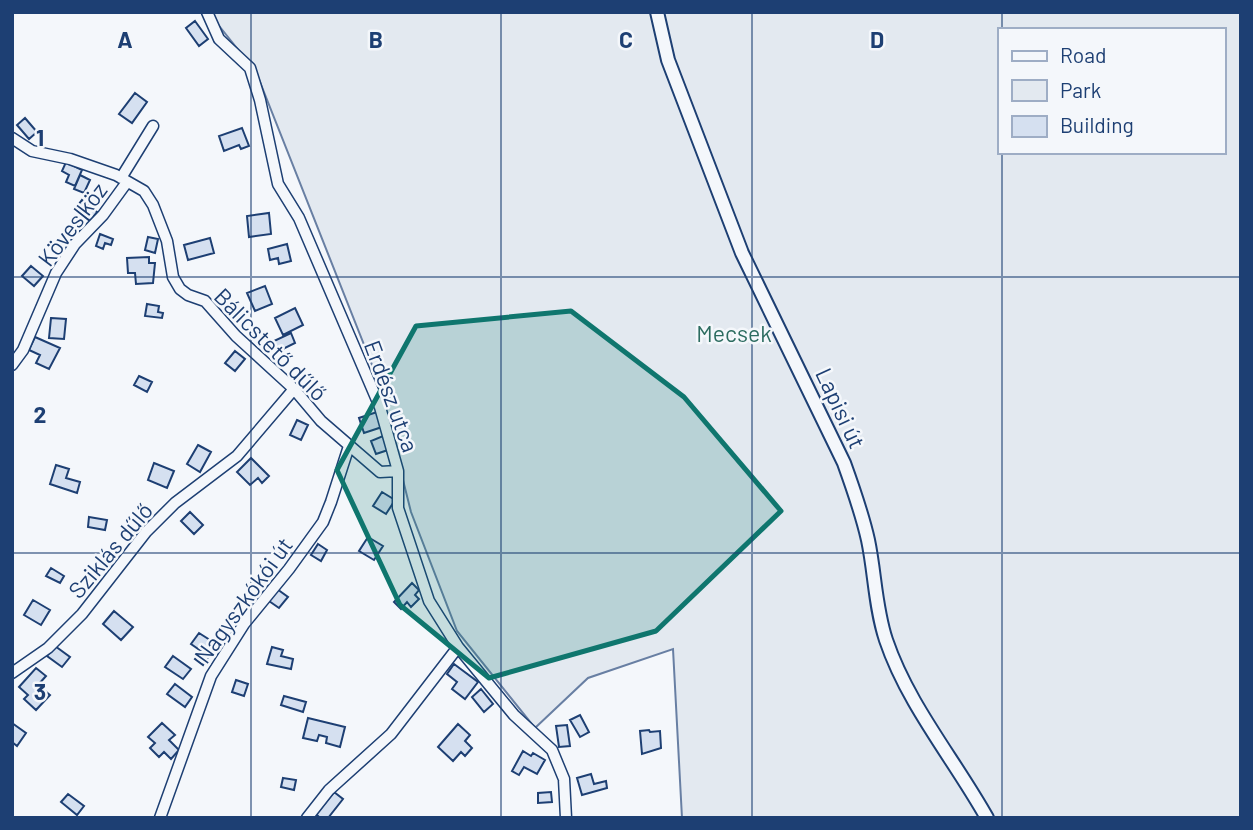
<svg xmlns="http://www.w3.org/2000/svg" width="1253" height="830" font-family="Barlow,sans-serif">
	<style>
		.green { fill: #e3e9f0; stroke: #687fa3; stroke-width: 2; fill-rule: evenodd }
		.building { fill: #d5e0f0; stroke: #1d3f73; stroke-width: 2 }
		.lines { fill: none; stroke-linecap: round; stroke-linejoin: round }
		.minor-casing { stroke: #1d3f73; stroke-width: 13 }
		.tertiary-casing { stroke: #1d3f73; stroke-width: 16 }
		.minor { stroke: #f4f7fb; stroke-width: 10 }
		.tertiary { stroke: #f4f7fb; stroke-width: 12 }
		.marked { fill: #0f766e; fill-opacity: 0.2; stroke: #0f766e; stroke-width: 5; stroke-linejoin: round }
		.grid { fill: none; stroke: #1d3f73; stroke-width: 2; stroke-opacity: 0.55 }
		.labels { text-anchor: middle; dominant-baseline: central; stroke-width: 5; stroke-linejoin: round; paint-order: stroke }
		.street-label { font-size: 23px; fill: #1d3f73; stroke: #f4f7fb }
		.park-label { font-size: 23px; fill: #2c6c60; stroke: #f4f7fb }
		.grid-label { font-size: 23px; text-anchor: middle; font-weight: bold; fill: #1d3f73; stroke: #f4f7fb; stroke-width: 5; stroke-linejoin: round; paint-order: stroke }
	</style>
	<rect width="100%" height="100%" fill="#f4f7fb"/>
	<path class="green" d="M208,12H1241V818H682L673,649L588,678L535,728L457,631L411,512L378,380L256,72ZM999,30H1223V152H999Z"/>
	<path class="building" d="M195,21L208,39L199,46L186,28Z
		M135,93L147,102L132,123L119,114Z
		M25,118L37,132L29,139L17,125Z
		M242,128L249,146L241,149L239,145L224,151L219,136Z
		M66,162L82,170L75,186L66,182L69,175L62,171Z
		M80,175L90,180L84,193L74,189Z
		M82,200L97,212L90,221L75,209Z
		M269,213L271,234L249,237L247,216Z
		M100,234L113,239L111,245L105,243L103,249L96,246Z
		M148,237L158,239L155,253L145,250Z
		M210,238L214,253L188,260L184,245Z
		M287,244L291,261L279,264L278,258L270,260L268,249Z
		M149,257V263H155L153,283L136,284L135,273H128L127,258Z
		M31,266L43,276L34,286L22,276Z
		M265,286L272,304L255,311L247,293Z
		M147,304L159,306L158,312L163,313L162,318L145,316Z
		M295,308L303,325L283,335L275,318Z
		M51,318L66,319L64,339L49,338Z
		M291,333L295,343L279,351L274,341Z
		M35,337L60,348L49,369L36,363L40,355L29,350Z
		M235,351L245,359L235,371L225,363Z
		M139,376L152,382L147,392L134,385Z
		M377,412L382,427L364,433L359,418Z
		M297,420L308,425L301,440L290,435Z
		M383,436L388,450L376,454L371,441Z
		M198,445L211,452L200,472L187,464Z
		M251,458L269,476L262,483L258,478L250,485L237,472Z
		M154,463L174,471L167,488L148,480Z
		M56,465L69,469L66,478L80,482L77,493L50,484Z
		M382,492L395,500L386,514L373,506Z
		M190,512L203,525L194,534L181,521Z
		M89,517L107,520L105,530L88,527Z
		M368,537L383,546L374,560L359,551Z
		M318,544L327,550L321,561L311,555Z
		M51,568L64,576L60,583L46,576Z
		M412,583L419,590L415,595L419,599L411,607L407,602L401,609L394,602Z
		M277,589L288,597L279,608L269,601Z
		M33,600L50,610L41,625L24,615Z
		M114,611L133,627L121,640L103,624Z
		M199,633L213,642L208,648L212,651L203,665L195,659L201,651L191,644Z
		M55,646L70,657L62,667L47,656Z
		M272,647L283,650L281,656L293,659L291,669L267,664Z
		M173,656L191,669L183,679L165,667Z
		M454,664L478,682L465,699L452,689L457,682L447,674Z
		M36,668L46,676L38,685L50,695L36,710L24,699L28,695L19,687Z
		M236,680L248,684L244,696L232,692Z
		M175,684L192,697L185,707L167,694Z
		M481,689L493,704L484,712L472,697Z
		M284,696L306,702L303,712L281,705Z
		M580,715L589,732L580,737L570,720Z
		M308,718L345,727L340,747L326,743L327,737L319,735L317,741L303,738Z
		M12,723L26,733L17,746L12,742Z
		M162,723L175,735L169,740L179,750L171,759L164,752L159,757L150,748L155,743L148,737Z
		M458,724L470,735L465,741L472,748L465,756L461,752L453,761L438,747Z
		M567,725L570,746L559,747L556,726Z
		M649,730L650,732L660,731L661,748L642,754L640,731Z
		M523,751L531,756L533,753L545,760L537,774L524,767L519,775L512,771Z
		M591,774L594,784L606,781L607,788L582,795L577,778Z
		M283,778L296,780L294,790L281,787Z
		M334,792L343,799L328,818H320L316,814Z
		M551,792L552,802L538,803V793Z
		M68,794L84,806L77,815L61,802Z"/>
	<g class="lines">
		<defs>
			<path id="minor" d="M207,12L219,39L250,68L260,100L278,184L299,218L380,407L398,471V508L429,601L458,647L514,715L552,750L564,779L566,818
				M12,138L32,151L70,159L116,175L144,191L153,205L167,241L173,277L180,289L188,295L205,301L236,336L294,389L321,421L380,472L398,471
				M121,178L153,126
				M12,365L23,350L56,273L75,244L103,215L127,182
				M12,673L48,648L82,614L146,532L175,503L237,456L294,389
				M160,818L211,676L244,624L289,569L323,522L331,502L349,446
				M307,818L329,790L391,734L458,647"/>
			<path id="tertiary" d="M657,12L668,60L742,253L844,463C853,488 862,513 868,540C875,573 875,607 886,640C908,705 954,759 987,818"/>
		</defs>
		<use href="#minor" class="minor-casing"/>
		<use href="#tertiary" class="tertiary-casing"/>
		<use href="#minor" class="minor"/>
		<use href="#tertiary" class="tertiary"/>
	</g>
	<path class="marked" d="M571,311L684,397L781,511L656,631L489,678L400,605L337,470L416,326Z"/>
	<path class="grid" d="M251,12V818M501,12V818M752,12V818M1002,12V30M1002,152V818M12,277H1241M12,553H1241"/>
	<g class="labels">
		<g class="street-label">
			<text transform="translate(72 224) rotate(-53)">Köves köz</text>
			<text transform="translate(271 344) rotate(45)">Bálicstető dűlő</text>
			<text transform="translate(392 396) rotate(70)">Erdész utca</text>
			<text transform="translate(841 408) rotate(65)">Lapisi út</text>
			<text transform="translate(110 550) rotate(-50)">Sziklás dűlő</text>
			<text transform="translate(243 600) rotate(-54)">Nagyszkókói út</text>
		</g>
		<g class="park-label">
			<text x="734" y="333">Mecsek</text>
		</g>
	</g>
	<g class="grid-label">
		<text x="125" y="48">A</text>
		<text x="376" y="48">B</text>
		<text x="626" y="48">C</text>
		<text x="877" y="48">D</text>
		<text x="40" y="146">1</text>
		<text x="40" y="423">2</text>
		<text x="40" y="700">3</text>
	</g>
	<rect width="1253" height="830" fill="none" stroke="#1d3f73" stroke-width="28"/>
	<rect x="998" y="28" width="228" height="126" fill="#f4f7fb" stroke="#9eadc5" stroke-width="2"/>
	<rect x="1012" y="51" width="35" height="10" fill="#f4f7fb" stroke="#9eadc5" stroke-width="2"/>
	<text x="1060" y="63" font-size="21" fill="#1d3f73">Road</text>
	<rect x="1012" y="80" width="35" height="21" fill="#e3e9f0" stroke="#9eadc5" stroke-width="2"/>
	<text x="1060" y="98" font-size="21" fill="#1d3f73">Park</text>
	<rect x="1012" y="116" width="35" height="21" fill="#d5e0f0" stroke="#9eadc5" stroke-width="2"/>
	<text x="1060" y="133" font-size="21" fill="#1d3f73">Building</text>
</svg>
